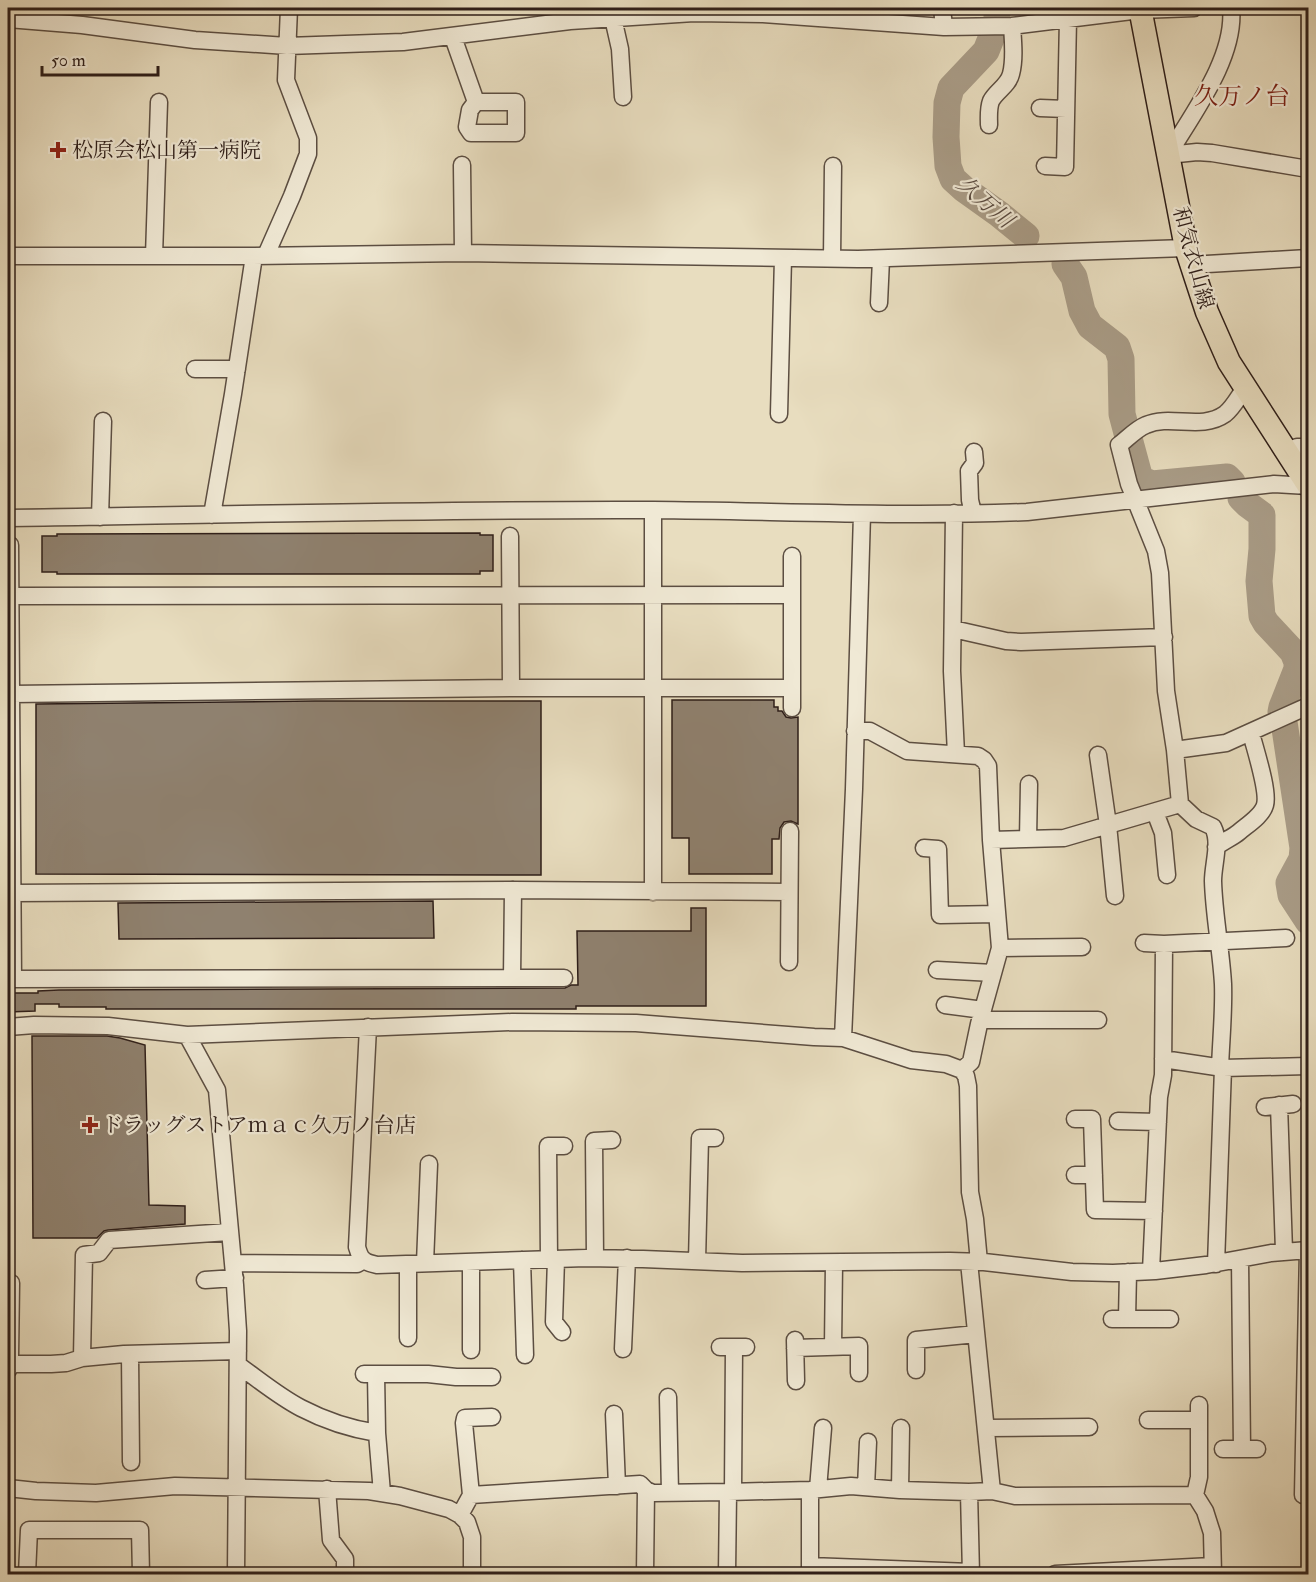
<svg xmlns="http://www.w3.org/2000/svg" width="1316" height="1582" font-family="'IM FELL Double Pica','Noto Serif JP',serif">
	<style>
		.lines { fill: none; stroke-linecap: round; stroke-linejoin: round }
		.river { stroke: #a99c87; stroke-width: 27 }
		.building { fill: #8f816f; stroke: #2e1e19; stroke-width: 1.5 }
		.minor-casing { stroke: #5c4e42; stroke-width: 19 }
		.major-casing { stroke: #2e1e19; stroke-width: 25 }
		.minor { stroke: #f0e9d5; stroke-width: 16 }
		.major { stroke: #e8ddbf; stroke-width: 22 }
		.poi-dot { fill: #8f2418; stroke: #f0e9d5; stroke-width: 2 }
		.labels { text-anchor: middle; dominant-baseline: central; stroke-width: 4.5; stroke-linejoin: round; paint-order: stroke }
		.poi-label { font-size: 21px; fill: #2e1e19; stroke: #f0e9d5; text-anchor: start }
		.street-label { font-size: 21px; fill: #2e1e19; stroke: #f0e9d5 }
		.water-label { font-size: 22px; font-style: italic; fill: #594a40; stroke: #f0e9d5 }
		.quarter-label { font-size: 24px; fill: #7a1f14; stroke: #f0e9d5 }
	</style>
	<rect width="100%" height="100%" fill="#e8ddbf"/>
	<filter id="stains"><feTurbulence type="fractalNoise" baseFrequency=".00333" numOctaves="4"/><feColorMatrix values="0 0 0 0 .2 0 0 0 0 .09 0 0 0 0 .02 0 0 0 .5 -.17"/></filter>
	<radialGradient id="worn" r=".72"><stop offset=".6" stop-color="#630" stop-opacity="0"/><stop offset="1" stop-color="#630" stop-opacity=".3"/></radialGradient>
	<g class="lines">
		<path class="river" d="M997,8V17
			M992,36L986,51L951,88L947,103L946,137L948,166L953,179L964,189L999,214L1026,236
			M1065,264L1074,277L1082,311L1090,326L1117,347L1121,359L1122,414L1127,433
			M1130,442L1140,479L1152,484L1227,477L1232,482
			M1241,498L1247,504L1262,515V549L1259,581L1262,616L1266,623L1293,652L1297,662V669L1282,707L1281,712
			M1284,722L1303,848L1302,859L1289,883L1291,895L1308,921"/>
	</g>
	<path class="building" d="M480,533V535H493V571H480V574H57V572H42V536H57V534Z
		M672,700H774V707H778V711H782L786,717L791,718L798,717V824L791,821L784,822L780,828L779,839H772V874H689V838H672Z
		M315,701H541V875L36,874V704Z
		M433,901L434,938L119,939L118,903Z
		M691,908H706V1006H576V1009H106V1007H59V1004H35V1011L8,1012V993H38V991L59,990L565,988L571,985H578L577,931H691Z
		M32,1036H107L120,1038L145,1045L149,1205L185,1206V1224L108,1230L104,1231L97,1238H33Z"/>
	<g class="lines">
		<defs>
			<path id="minor" d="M942,8L944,27
				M1231,8C1236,57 1193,113 1168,155L1197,152L1212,153L1308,169
				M613,18L620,49L623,97
				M8,19L82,25L195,40L287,46L403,42L570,21L694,13L763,14L944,27L1012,26L1140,10L1194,8
				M453,37L476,102H516V133H471L467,127L470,110L476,102
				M1040,108L1066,109
				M989,125C989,118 988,109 991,101C996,91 1008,86 1011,74C1015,59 1013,41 1012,26
				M462,165L463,253
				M1045,166L1065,167L1068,19
				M266,255L292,196L308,154V138L286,80L289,8
				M8,256H254L463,253L858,259L1186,248
				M154,256L159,102
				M832,259L833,166
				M1190,265L1308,258
				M879,303L881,259
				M195,369H237
				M1245,388C1239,396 1233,408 1225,414C1201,431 1171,414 1146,425C1136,429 1127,439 1119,445L1129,484L1156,551L1160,573L1166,691L1175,750L1226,743L1308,706
				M779,414L783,258
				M1287,451L1297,447H1308
				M653,510V892
				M954,513L952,671L956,754
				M973,513L970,500L969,471L975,463L974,452
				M212,515L233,394L254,256
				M100,517L103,421
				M8,518C223,515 438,509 653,510C778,511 903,517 1027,512L1274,484L1308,486
				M510,536L511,688
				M10,545L13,979
				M8,596L792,595
				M953,629L1006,641L1021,642L1164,637
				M12,694L511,688H792
				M792,708V556
				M855,731H870L907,751L978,756L984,760L988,766L991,840
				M1098,755L1108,825L1115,896
				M1180,804L1196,819L1213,827C1221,843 1213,864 1213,881C1214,916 1221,949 1223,984C1224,1011 1221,1040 1220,1068
				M1155,812L1163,833L1167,875
				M1028,839L1029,784
				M1216,847C1223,841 1232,838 1239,832C1247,825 1262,816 1265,805C1269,791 1255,749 1251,733
				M924,848L938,849L940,915L997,914
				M13,893L513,890L789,892
				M1144,943L1164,944L1286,938
				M1000,948L1082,947
				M789,962L790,831
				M937,970L993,973
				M512,978H564
				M8,979L512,978L513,890
				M945,1005L983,1010
				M980,1020H1098
				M8,1027L34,1025L108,1026L187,1035L512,1022L636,1023L814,1037L843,1038L854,789L862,514
				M368,1027L357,1247C361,1261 364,1262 377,1265L586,1258L643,1259L742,1263L950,1261L984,1262L1072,1272L1113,1273L1155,1271L1206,1265L1271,1253L1308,1250L1303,1495
				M187,1035L217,1090L235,1285L238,1331L236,1574
				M843,1038L911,1060L946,1064L962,1070L966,1076L968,1086L970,1192L975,1219L979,1262
				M1163,1059L1223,1068L1308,1066
				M962,1070L971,1062L979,1024L1000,948L991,840L1064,838L1180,804L1175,750
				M1279,1105L1284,1251
				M1265,1107L1293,1104
				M1075,1119H1092L1095,1210L1154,1211
				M1118,1121L1158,1122
				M1075,1175H1094
				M595,1258L594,1141L612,1140
				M549,1259L548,1146H564
				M556,1259L554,1322L562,1332
				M1240,1259L1242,1449
				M522,1260L525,1355
				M697,1261L700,1138H715
				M471,1262V1350
				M969,1262L992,1491
				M233,1263L357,1264L364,1260
				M425,1263L429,1164
				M408,1264V1338
				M1216,1264L1223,1068
				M1151,1271L1159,1097L1163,1075L1164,944
				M205,1280L235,1278
				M8,1283H11L10,1357L12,1364
				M1112,1319H1170
				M1127,1319L1128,1272
				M795,1340L796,1381
				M720,1347H746
				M833,1347L834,1263
				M795,1348L859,1346V1373
				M623,1349L627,1258
				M130,1354L131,1462
				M82,1358L84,1255L99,1253L109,1240L229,1232
				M238,1365C258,1379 278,1396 301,1408C324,1420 351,1429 377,1433
				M8,1370L12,1364H51L66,1363L82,1358L124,1354L238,1351
				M916,1370V1340L976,1334
				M364,1374H428L456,1377H492
				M376,1374L377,1433L382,1493
				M668,1397L670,1493
				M614,1414L617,1486
				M1148,1420H1199
				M986,1428L1089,1427
				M1223,1449H1257
				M866,1487L868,1442
				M8,1488L36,1491L96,1493L175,1486L369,1491L400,1496L449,1509L460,1515L467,1522L472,1537V1574
				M327,1489L331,1540L345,1559V1574
				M818,1489L823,1428
				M900,1490L901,1428
				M733,1492L734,1347
				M969,1492L971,1574
				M471,1495L464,1423L465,1418L492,1417
				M1195,1495L1199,1477V1405
				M460,1515L471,1495L640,1484L646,1490L653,1493L728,1492
				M810,1566L971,1572
				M27,1574L29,1530H140L141,1574
				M645,1574L646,1490
				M727,1574L728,1492L810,1490L851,1486L900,1490L969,1492L992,1491L1015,1496L1195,1495L1205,1511L1212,1533L1213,1574
				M810,1574V1490
				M1055,1574L1212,1566"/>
			<path id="major" d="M1140,8L1186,248L1207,312L1229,362L1308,485"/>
		</defs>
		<use href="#minor" class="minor-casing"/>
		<use href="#major" class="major-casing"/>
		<use href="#minor" class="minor"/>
		<use href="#major" class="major"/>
	</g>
	<g class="poi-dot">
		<path d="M55 141h6v6h6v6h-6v6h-6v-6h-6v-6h6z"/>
		<path d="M87 1116h6v6h6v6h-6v6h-6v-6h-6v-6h6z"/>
	</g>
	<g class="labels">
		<g class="poi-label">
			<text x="72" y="150">松原会松山第一病院</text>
			<text x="102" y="1125">ドラッグストアｍａｃ久万ノ台店</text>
		</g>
		<g class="street-label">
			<text transform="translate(1193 258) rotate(75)">和気衣山線</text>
		</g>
		<g class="water-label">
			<text transform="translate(985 202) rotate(41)">久万川</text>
		</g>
		<g class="quarter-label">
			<text x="1242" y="96">久万ノ台</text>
		</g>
	</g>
	<rect width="1316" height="1582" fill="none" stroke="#e8ddbf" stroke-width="30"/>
	<rect x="9" y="9" width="1298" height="1564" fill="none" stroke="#2e1e19" stroke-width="3"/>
	<rect x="15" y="15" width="1286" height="1552" fill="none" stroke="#2e1e19" stroke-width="1.5"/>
	<path d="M42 66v9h116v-9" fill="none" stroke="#2e1e19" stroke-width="3"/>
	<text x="51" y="66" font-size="18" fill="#2e1e19" stroke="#f0e9d5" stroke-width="4.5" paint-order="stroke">50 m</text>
	<rect width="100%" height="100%" filter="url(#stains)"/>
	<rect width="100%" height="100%" fill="url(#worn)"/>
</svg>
